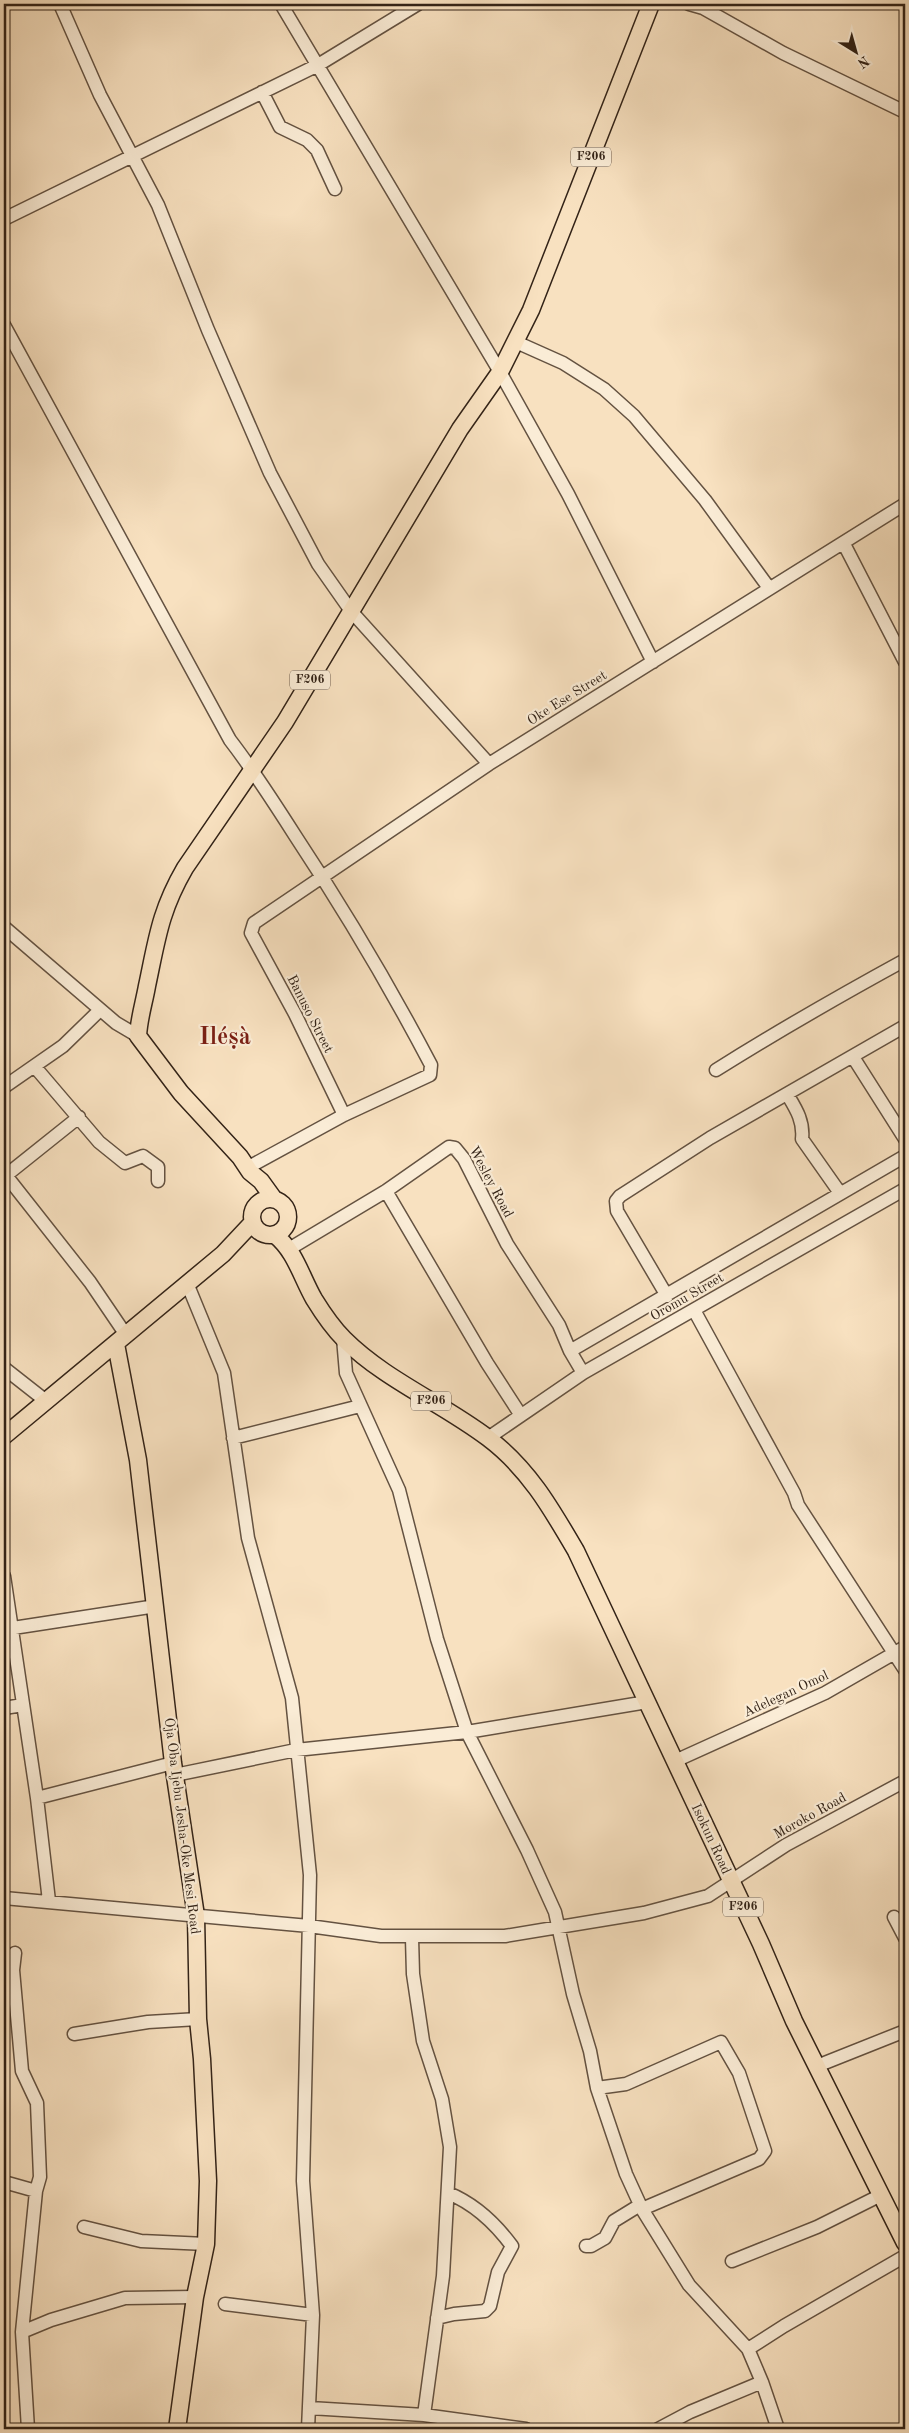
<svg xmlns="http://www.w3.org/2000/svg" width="909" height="2433" font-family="'Old Standard TT',serif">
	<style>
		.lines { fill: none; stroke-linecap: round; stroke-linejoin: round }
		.minor-casing { stroke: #645241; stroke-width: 15 }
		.major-casing { stroke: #332317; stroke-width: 19 }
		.minor { stroke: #faecd6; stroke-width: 12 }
		.major { stroke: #f8e1c0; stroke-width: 16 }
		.labels { text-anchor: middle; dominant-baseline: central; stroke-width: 4.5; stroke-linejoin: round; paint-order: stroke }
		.shield { fill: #faecd6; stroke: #6f5f50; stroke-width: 1 }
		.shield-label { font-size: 12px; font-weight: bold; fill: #332317 }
		.street-label { font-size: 14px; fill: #332317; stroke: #faecd6 }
		.town-label { font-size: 24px; font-weight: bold; fill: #7a1f14; stroke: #faecd6 }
	</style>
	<rect width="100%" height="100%" fill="#f8e1c0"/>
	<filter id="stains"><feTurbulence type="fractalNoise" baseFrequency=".004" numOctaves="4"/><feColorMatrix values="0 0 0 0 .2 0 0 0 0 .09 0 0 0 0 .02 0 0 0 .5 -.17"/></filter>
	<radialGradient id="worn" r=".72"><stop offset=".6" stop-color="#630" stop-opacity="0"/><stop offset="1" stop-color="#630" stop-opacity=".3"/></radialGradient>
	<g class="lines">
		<defs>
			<path id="minor" d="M60,4L100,95L158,205L208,330L270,473L318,564L351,611L489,764
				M281,4L500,372L568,494L653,662
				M689,4L703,8L783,53L905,112
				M262,92L280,127L307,140L317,150L335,189
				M4,219L318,65L418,4
				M4,325L230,740C254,771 275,804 296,837C345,911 390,987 431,1065L430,1075L344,1115L247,1168
				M516,342L563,363L604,389L634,416L705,500L769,588
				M844,544L905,662
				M4,927L116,1023L138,1036
				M853,1057L905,1139
				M35,1067L99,1142L125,1163L143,1156L158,1167V1181
				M716,1070C778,1031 841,995 905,960
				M4,1087L63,1046L100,1010
				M787,1094C796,1109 804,1121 802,1139L840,1193
				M344,1115L295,1014L251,933L254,923L489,764L905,504
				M4,1173L90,1282L126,1335
				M4,1177L79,1117
				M386,1191L487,1363L520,1414
				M289,1249L386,1191L449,1147L455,1148L464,1159L507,1244L559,1325L570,1351L583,1373
				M187,1283L224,1373L248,1538L292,1698L310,1875L303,2181L313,2315L308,2429
				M667,1296L617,1211L616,1201L620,1196L710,1138L905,1026
				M694,1310L794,1493L798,1505L905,1670
				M343,1338L346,1373L399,1490L437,1639L467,1732L527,1850L555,1912L573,1994L590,2051L597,2088L626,2174L642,2209L689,2285L748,2349L762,2382L778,2429
				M570,1351L905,1156
				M4,1368L46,1401
				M233,1438L360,1406
				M488,1438L583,1373L905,1189
				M4,1576L37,1798L49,1901
				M13,1628L156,1606
				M4,1708L23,1705
				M675,1761L825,1693L905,1647
				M175,1775L296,1750L467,1732L647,1702
				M37,1798L173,1763
				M4,1898L309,1926L381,1936H505L644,1913L708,1896L786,1845L905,1781
				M894,1917L905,1938
				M412,1938L413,1974L423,2041L442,2099L450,2147L443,2276L424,2415
				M15,1953L13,1970L22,2071L37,2103L40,2177L36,2191L22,2332L28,2429
				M74,2034L148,2022L198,2019
				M817,2066L905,2031
				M597,2088L626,2084L721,2042L739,2073L765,2151L759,2159L642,2209
				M4,2182L36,2191
				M84,2227L141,2241L206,2244
				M586,2246H591L605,2238L614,2221L640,2205
				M732,2261L817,2227L881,2195
				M225,2304L313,2315
				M437,2318L454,2314L485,2311L490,2306L498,2272L512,2246C495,2223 475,2204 448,2193
				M22,2332L51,2320L125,2298L195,2297
				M748,2349L784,2326L905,2256
				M310,2408L424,2415L526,2429
				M658,2429L690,2412L762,2382"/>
			<path id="major" d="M252 1217a18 18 0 1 1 36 0a18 18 0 1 1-36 0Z
				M274,1199L261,1181L250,1172L240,1157L181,1093L138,1036C139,1018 144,1003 147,986C157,939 160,911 185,868L285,722L460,429L500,372L531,310L651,4
				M275,1235C295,1251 301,1276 314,1299C322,1312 333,1328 344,1339C385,1380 442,1403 488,1438C528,1468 551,1508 576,1551L761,1944L794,2021L905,2243
				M116,1344L138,1460L173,1763L196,1916L198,2019L202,2059L208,2181L206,2244L195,2297L177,2429
				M4,1436L223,1254L253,1222"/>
		</defs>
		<use href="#minor" class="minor-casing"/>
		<use href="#major" class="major-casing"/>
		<use href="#minor" class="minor"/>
		<use href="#major" class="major"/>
	</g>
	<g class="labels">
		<g class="shield">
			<rect x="571" y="147.5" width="40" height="19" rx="4"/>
			<rect x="290" y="670.5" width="40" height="19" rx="4"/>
			<rect x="411" y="1391.5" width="40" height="19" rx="4"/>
			<rect x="723" y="1897.5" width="40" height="19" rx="4"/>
		</g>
		<g class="shield-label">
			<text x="591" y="157">F206</text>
			<text x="310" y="680">F206</text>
			<text x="431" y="1401">F206</text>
			<text x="743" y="1907">F206</text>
		</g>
		<g class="street-label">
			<text transform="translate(567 698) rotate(-32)">Oke Ese Street</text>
			<text transform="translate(310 1014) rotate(63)">Banuso Street</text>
			<text transform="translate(491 1182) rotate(62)">Wesley Road</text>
			<text transform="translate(687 1297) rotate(-30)">Oromu Street</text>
			<text transform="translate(786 1694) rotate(-25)">Adelegan Omol</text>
			<text transform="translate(810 1816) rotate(-29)">Moroko Road</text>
			<text transform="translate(182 1826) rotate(83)">Oja Oba Ijebu Jesha-Oke Mesi Road</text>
			<text transform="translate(711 1839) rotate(65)">Isokun Road</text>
		</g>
		<g class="town-label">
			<text x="225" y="1038">Iléṣà</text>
		</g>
	</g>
	<rect width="909" height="2433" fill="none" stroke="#f8e1c0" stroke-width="20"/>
	<rect x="5" y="5" width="899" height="2423" fill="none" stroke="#332317" stroke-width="2.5"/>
	<rect x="10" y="10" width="889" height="2413" fill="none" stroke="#332317"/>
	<g transform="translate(856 52) rotate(143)" stroke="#faecd6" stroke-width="4" paint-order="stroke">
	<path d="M0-4L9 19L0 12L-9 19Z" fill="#332317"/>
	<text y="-8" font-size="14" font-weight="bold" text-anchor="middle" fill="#332317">N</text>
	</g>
	<rect width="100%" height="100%" filter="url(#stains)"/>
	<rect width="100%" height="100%" fill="url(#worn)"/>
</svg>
